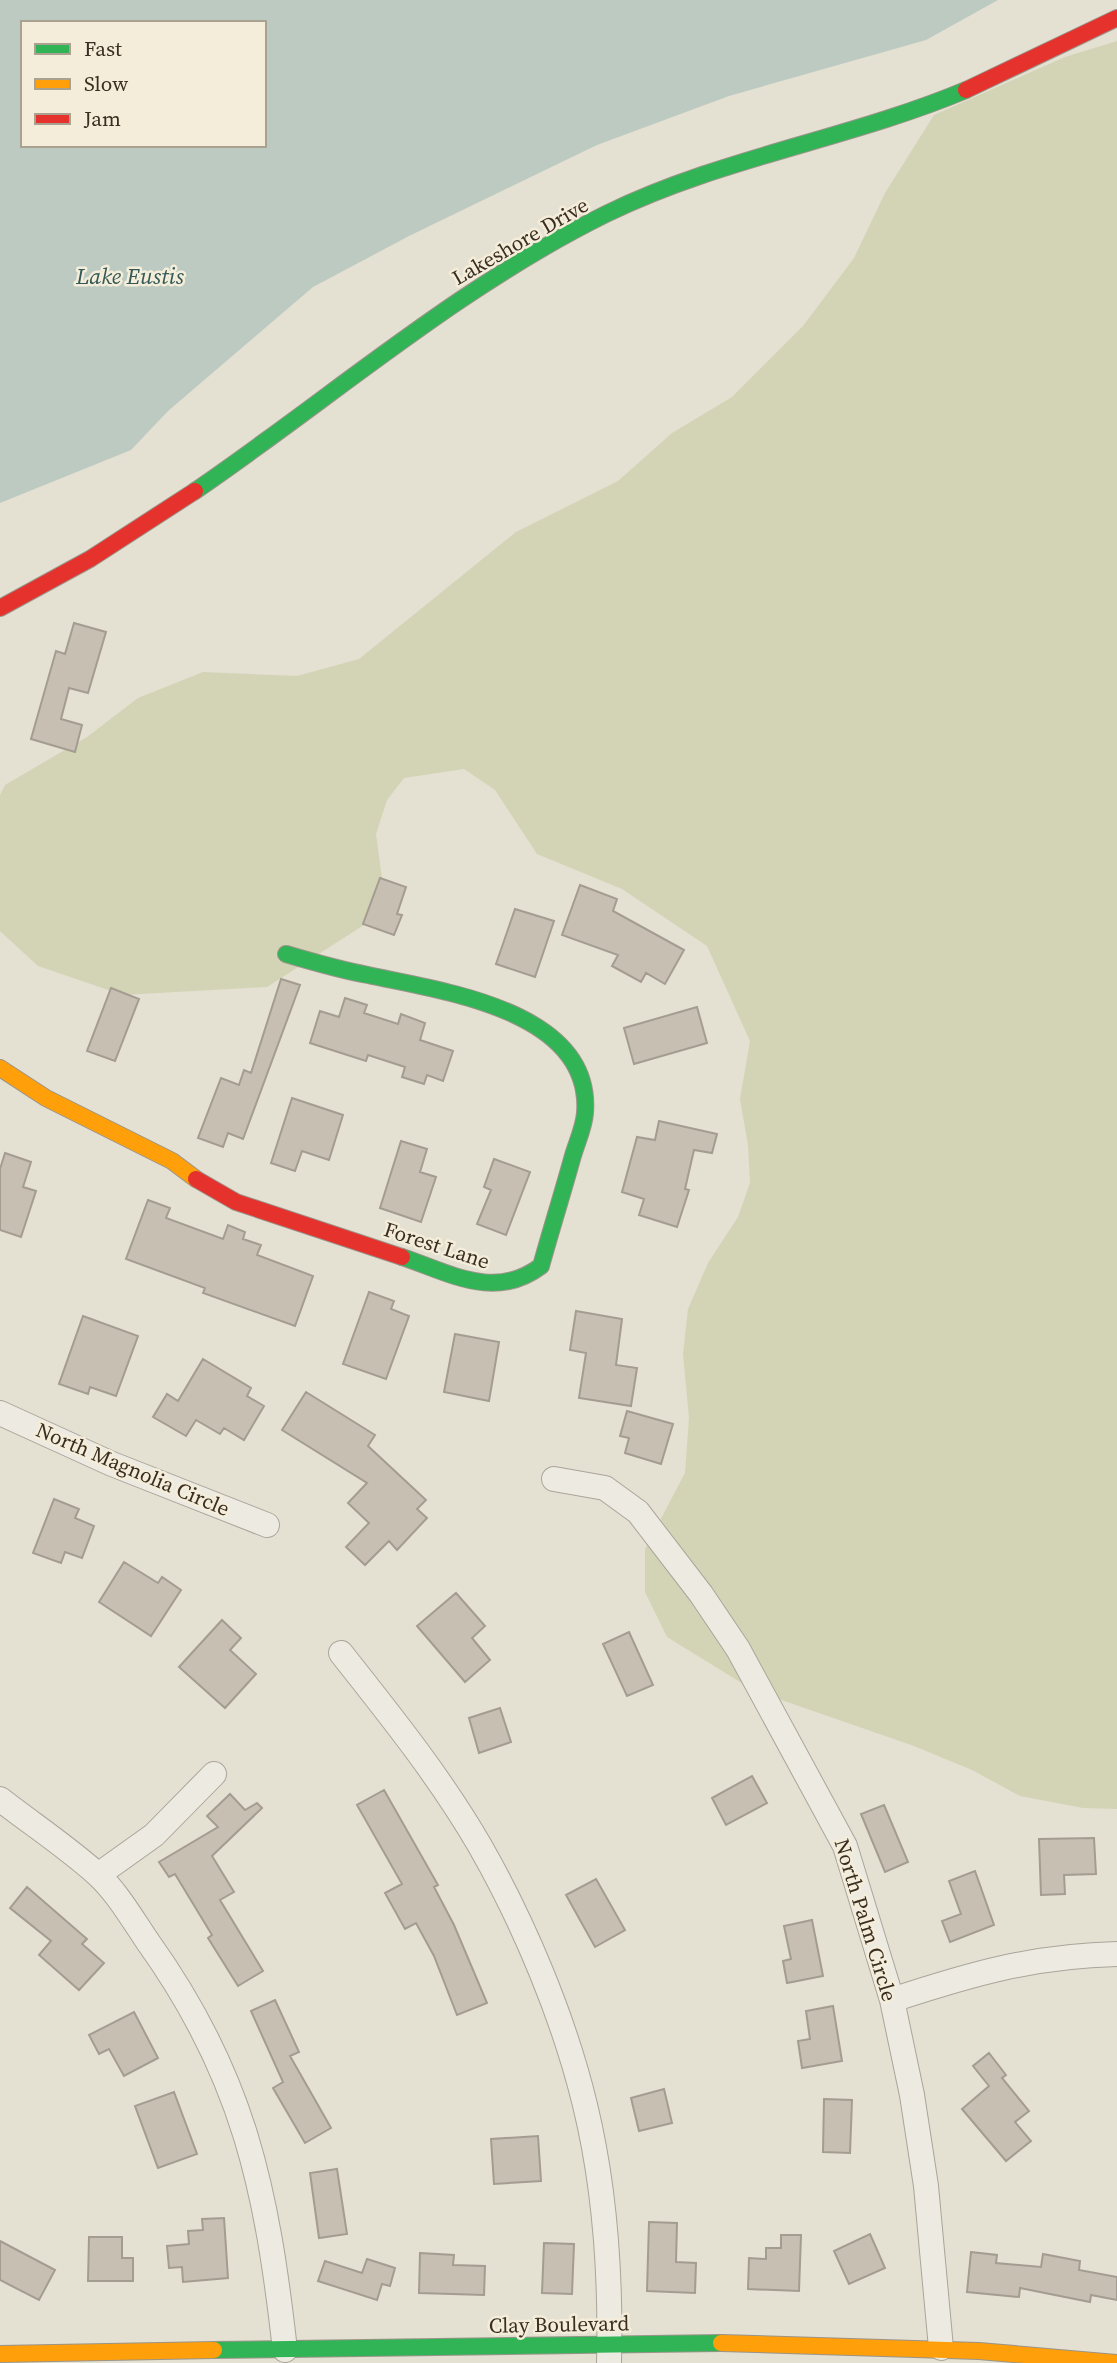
<svg xmlns="http://www.w3.org/2000/svg" width="1117" height="2363" font-family="'Source Serif 4',serif">
	<style>
		.green { fill: #d2d4b5 }
		.water { fill: #bccac2; fill-rule: evenodd }
		.building { fill: #c8bfb3; stroke: #a59c91; stroke-width: 2 }
		.lines { fill: none; stroke-linecap: round; stroke-linejoin: round }
		.street-casing { stroke: #aaa59a; stroke-width: 26 }
		.fast-casing { stroke: #9a948a; stroke-width: 18 }
		.slow-casing { stroke: #9a948a; stroke-width: 18 }
		.jam-casing { stroke: #9a948a; stroke-width: 18 }
		.street { stroke: #edeae2; stroke-width: 24 }
		.fast { stroke: #30b455; stroke-width: 16 }
		.slow { stroke: #ff9f0a; stroke-width: 16 }
		.jam { stroke: #e5322d; stroke-width: 16 }
		.labels { text-anchor: middle; dominant-baseline: central; stroke-width: 5; stroke-linejoin: round; paint-order: stroke }
		.street-label { font-size: 21px; fill: #3a2e22; stroke: #f4edda }
		.water-label { font-size: 23px; font-style: italic; fill: #325957; stroke: #f4edda }
	</style>
	<rect width="100%" height="100%" fill="#e4e0d2"/>
	<path class="green" d="M1117,41V1809L1083,1808L1020,1796L972,1770L914,1746L753,1690L667,1637L645,1592V1549L685,1473L689,1418L683,1354L688,1309L708,1263L738,1217L750,1183L748,1145L740,1099L750,1041L707,946L622,889L537,854L495,790L464,769L404,778L387,800L376,834L383,886L364,925L267,987L123,995L38,966L0,931V795L5,785L87,737L138,698L203,672L297,676L359,659L516,532L618,481L672,433L732,397L803,326L854,258L885,193L934,115L1065,57Z"/>
	<path class="water" d="M0,0H998L926,40L729,96L597,145L409,236L313,287L168,411L131,450L0,503ZM23,23H264V145H23Z"/>
	<path class="building" d="M74,623L106,632L88,693L69,688L61,719L82,725L75,752L31,739L56,651L65,654Z
		M380,878L406,887L397,914L402,915L394,935L363,924Z
		M580,885L617,899L613,911L684,950L665,984L646,973L641,982L612,966L618,955L562,935Z
		M515,909L554,921L535,977L496,964Z
		M281,979L300,985L243,1139L228,1133L223,1147L198,1138L221,1078L239,1085L244,1070L251,1073Z
		M111,988L139,999L115,1061L87,1051Z
		M345,998L367,1005L364,1013L398,1024L401,1014L425,1023L420,1040L453,1051L443,1081L427,1075L424,1084L402,1077L405,1067L368,1055L366,1061L310,1043L320,1011L339,1017Z
		M697,1007L707,1043L634,1064L624,1028Z
		M292,1098L343,1115L329,1160L302,1151L295,1171L271,1163Z
		M659,1121L717,1134L712,1153L694,1150L685,1189L689,1190L677,1227L639,1215L644,1199L622,1192L637,1137L655,1140Z
		M401,1141L427,1149L420,1172L436,1177L421,1222L380,1208Z
		M5,1153L31,1162L23,1187L36,1191L21,1237L0,1230V1169Z
		M494,1159L530,1172L506,1235L477,1224L491,1190L484,1187Z
		M148,1200L170,1208L166,1218L223,1239L228,1225L245,1232L243,1239L261,1245L257,1255L313,1276L295,1326L203,1293L205,1288L126,1259Z
		M369,1292L394,1301L391,1309L409,1316L386,1379L343,1364Z
		M576,1311L622,1319L616,1365L637,1368L631,1406L579,1398L586,1353L570,1350Z
		M83,1316L138,1336L116,1396L90,1387L88,1394L59,1384Z
		M455,1334L499,1342L489,1401L444,1392Z
		M203,1359L251,1388L247,1396L264,1406L244,1440L224,1428L220,1434L196,1420L186,1436L153,1417L167,1394L178,1401Z
		M306,1392L375,1435L368,1446L426,1500L417,1509L427,1518L397,1550L389,1541L365,1565L346,1547L369,1523L348,1503L367,1483L282,1430Z
		M627,1411L673,1424L661,1464L625,1453L629,1438L620,1436Z
		M54,1499L79,1509L75,1518L94,1526L82,1558L65,1552L61,1563L33,1553Z
		M124,1562L158,1583L162,1577L181,1590L151,1636L99,1602Z
		M456,1593L485,1626L472,1638L490,1660L465,1682L417,1626Z
		M222,1620L241,1638L230,1650L256,1674L225,1708L179,1667Z
		M629,1632L653,1685L627,1696L603,1644Z
		M500,1708L511,1742L479,1753L469,1718Z
		M752,1776L767,1803L726,1825L712,1798Z
		M384,1790L438,1885L434,1887L454,1925L487,2003L457,2015L434,1956L416,1923L405,1929L385,1893L402,1884L357,1805Z
		M230,1794L245,1810L257,1803L262,1808L212,1856L234,1892L220,1900L263,1971L238,1986L208,1938L212,1935L175,1874L169,1877L159,1862L218,1827L207,1816Z
		M884,1805L908,1862L885,1872L861,1814Z
		M1094,1838L1096,1874L1064,1875L1065,1894L1041,1895L1039,1839Z
		M975,1871L994,1925L950,1942L942,1921L961,1914L949,1881Z
		M596,1879L625,1930L595,1947L566,1895Z
		M27,1887L87,1939L82,1944L104,1963L79,1990L39,1955L51,1941L10,1908Z
		M812,1920L823,1976L787,1983L783,1961L791,1959L784,1926Z
		M275,2000L299,2052L290,2056L331,2128L305,2143L273,2088L283,2082L251,2011Z
		M833,2006L842,2061L802,2068L798,2041L810,2039L806,2011Z
		M134,2012L158,2058L124,2076L109,2049L99,2054L89,2035Z
		M989,2053L1006,2075L1002,2078L1029,2111L1015,2122L1031,2141L1006,2161L962,2109L989,2086L973,2066Z
		M664,2089L672,2123L639,2131L631,2098Z
		M174,2092L197,2154L158,2168L135,2106Z
		M824,2099L852,2100L850,2153L823,2152Z
		M538,2136L541,2181L494,2184L491,2139Z
		M337,2169L347,2234L319,2238L310,2173Z
		M224,2218L228,2278L183,2282L182,2267L169,2268L167,2246L189,2244L188,2231L203,2230L202,2219Z
		M649,2222L677,2223L676,2262L696,2263L695,2293L647,2291Z
		M870,2234L885,2268L849,2284L834,2251Z
		M781,2235H801L799,2291L748,2289L749,2258L766,2259V2248H781Z
		M89,2237H122V2258H133V2281H88Z
		M0,2241L55,2270L39,2300L0,2280Z
		M544,2243L574,2244L572,2294L542,2293Z
		M971,2252L997,2255L996,2263L1041,2267L1043,2254L1080,2261L1079,2270L1117,2277V2300L1091,2295L1090,2302L1020,2288L1019,2297L967,2292Z
		M420,2253L454,2255L453,2265L485,2266L484,2295L419,2293Z
		M367,2259L395,2268L390,2286L382,2284L377,2300L318,2281L325,2261L362,2273Z"/>
	<g class="lines">
		<defs>
			<path id="street" d="M0,1413L112,1464L267,1525
				M554,1479L605,1488L638,1512L701,1594L738,1649L845,1846L892,2000L912,2095L926,2186L941,2348
				M341,1653C390,1715 440,1777 480,1846C524,1923 564,2018 585,2105C605,2187 611,2279 609,2363
				M0,1799C32,1824 67,1847 97,1874C117,1892 133,1920 148,1942C244,2076 267,2190 285,2350
				M98,1875L154,1835L214,1774
				M892,2000C971,1974 1033,1956 1117,1954"/>
			<path id="fast" d="M195,491C331,398 458,287 606,214C720,158 849,139 966,90
				M286,954C313,962 340,970 368,975C441,991 593,1010 585,1113C584,1128 576,1144 572,1159C562,1195 551,1230 541,1266C495,1301 450,1273 402,1257
				M214,2350L721,2343"/>
			<path id="slow" d="M0,1068L46,1098L172,1161L196,1179
				M721,2343L979,2351L1117,2363
				M0,2354L214,2350"/>
			<path id="jam" d="M966,90L1117,18
				M0,608L90,559L195,491
				M196,1179L236,1202L402,1257"/>
		</defs>
		<use href="#street" class="street-casing"/>
		<use href="#fast" class="fast-casing"/>
		<use href="#slow" class="slow-casing"/>
		<use href="#jam" class="jam-casing"/>
		<use href="#street" class="street"/>
		<use href="#fast" class="fast"/>
		<use href="#slow" class="slow"/>
		<use href="#jam" class="jam"/>
	</g>
	<g class="labels">
		<g class="street-label">
			<text transform="translate(520 241) rotate(-30)">Lakeshore Drive</text>
			<text transform="translate(437 1245) rotate(18)">Forest Lane</text>
			<text transform="translate(133 1469) rotate(23)">North Magnolia Circle</text>
			<text transform="translate(866 1920) rotate(73)">North Palm Circle</text>
			<text transform="translate(559 2324) rotate(-1)">Clay Boulevard</text>
		</g>
		<g class="water-label">
			<text x="130" y="276">Lake Eustis</text>
		</g>
	</g>
	<rect x="21" y="21" width="245" height="126" fill="#f4edda" stroke="#aaa190" stroke-width="2"/>
	<rect x="35" y="44" width="35" height="10" fill="#30b455" stroke="#aaa190" stroke-width="2"/>
	<text x="84" y="56" font-size="21" fill="#3a2e22">Fast</text>
	<rect x="35" y="79" width="35" height="10" fill="#ff9f0a" stroke="#aaa190" stroke-width="2"/>
	<text x="84" y="91" font-size="21" fill="#3a2e22">Slow</text>
	<rect x="35" y="114" width="35" height="10" fill="#e5322d" stroke="#aaa190" stroke-width="2"/>
	<text x="84" y="126" font-size="21" fill="#3a2e22">Jam</text>
</svg>
